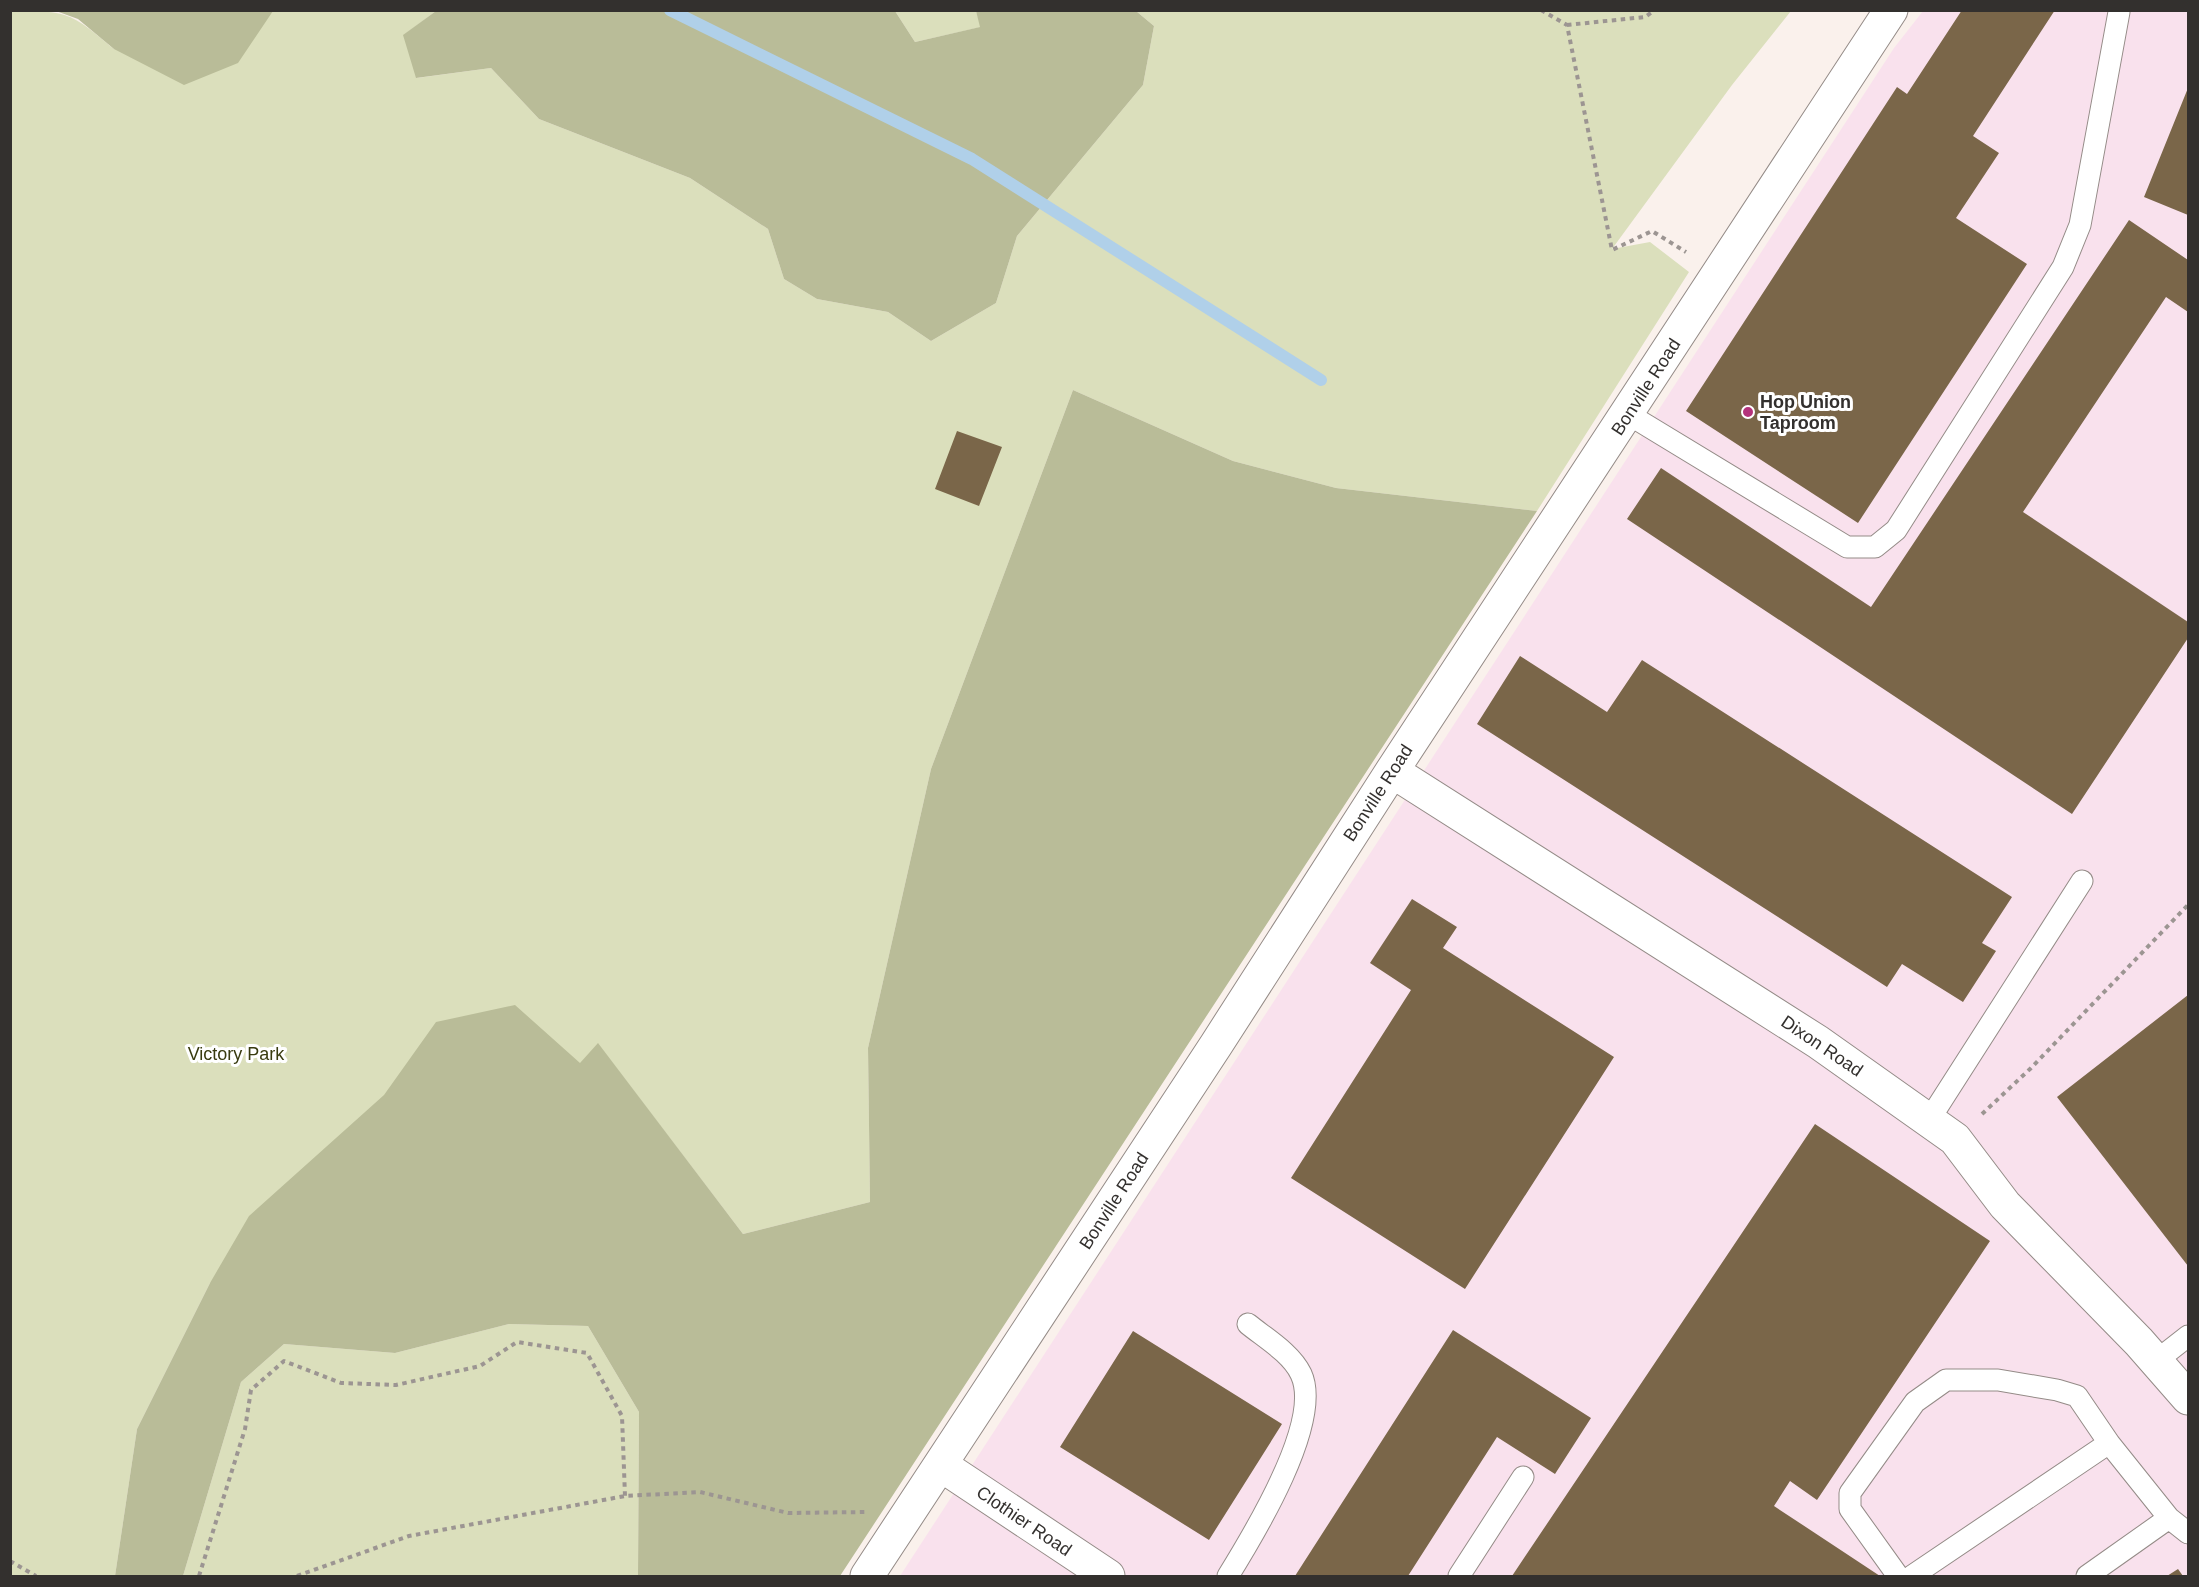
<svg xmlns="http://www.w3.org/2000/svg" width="2199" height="1587" font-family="Helvetica,sans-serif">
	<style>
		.industrial { fill: #f9e1ed }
		.green { fill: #dbdfbc }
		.forest { fill: #b9bc98 }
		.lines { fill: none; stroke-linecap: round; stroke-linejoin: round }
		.stream { stroke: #b0d0e9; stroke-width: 12 }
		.building { fill: #7a6649 }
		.service-casing { stroke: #948b87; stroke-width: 23 }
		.minor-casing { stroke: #948b87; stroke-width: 35 }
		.path { stroke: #9c9592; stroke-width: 4; stroke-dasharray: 4.5 4.5; stroke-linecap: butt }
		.service { stroke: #fff; stroke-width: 21 }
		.minor { stroke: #fff; stroke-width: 33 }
		.poi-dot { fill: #b4327b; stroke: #fff; stroke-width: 2 }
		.labels { text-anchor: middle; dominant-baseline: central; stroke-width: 6; stroke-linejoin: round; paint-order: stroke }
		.street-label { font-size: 18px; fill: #33302e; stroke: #fff }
		.poi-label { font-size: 18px; font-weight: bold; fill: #33302e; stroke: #fff; text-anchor: start }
		.park-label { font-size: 18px; fill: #393b0f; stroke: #fff }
	</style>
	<rect width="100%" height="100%" fill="#faf1ec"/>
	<path class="industrial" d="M1923,11H2188V1576H900L1894,48Z"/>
	<path class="green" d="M11,11C69,11 70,12 114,49L269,14L273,11H436L404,35L417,78L491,68L539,119L690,178L768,229L784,279L817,299L888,312L931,341L996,303L1017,236L1143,85L1154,26L1136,11H1791L1732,85L1612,249L1650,242L1689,272L1537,511L1336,488L1233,461L1073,390L931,769L868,1048L870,1202L743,1234L598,1044L581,1064L210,1283L137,1429L115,1576H11Z
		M895,11H976L981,27L915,42Z
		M509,1324L588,1326L639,1412L638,1576H183L241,1382L284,1344L395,1353Z"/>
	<path class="forest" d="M56,11H273L238,63L184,85L114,49L78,19Z
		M436,11H895L915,42L980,27L976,11H1136L1154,26L1143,85L1017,236L996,303L931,341L888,312L817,299L784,279L768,229L690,178L539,119L491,68L416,78L403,35Z
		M1073,390L1233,461L1336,488L1537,511L840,1576H638L639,1412L588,1326L509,1324L395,1353L284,1344L241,1382L183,1576H115L137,1429L210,1283L249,1216L384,1095L436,1022L515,1005L580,1063L598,1043L743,1234L870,1202L868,1048L931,769Z"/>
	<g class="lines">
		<path class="stream" d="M670,10L972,159L1321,380"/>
	</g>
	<path class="building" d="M1962,10H2055L1973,136L1999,153L1956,218L2027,264L1858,523L1686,411L1897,87L1907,94Z
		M2188,88V215L2144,197Z
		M2129,220L2188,260V312L2166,297L2023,512L2188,622V638L2072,814L1627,519L1661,468L1871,607Z
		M957,431L1002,447L979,506L935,489Z
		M1520,656L1607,712L1642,660L2012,897L1982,943L1996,951L1963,1002L1902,964L1887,987L1477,724Z
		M1412,899L1457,927L1443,948L1614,1057L1465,1289L1291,1178L1411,990L1370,963Z
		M2188,995V1266L2057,1097Z
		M1815,1124L1990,1241L1817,1500L1790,1481L1774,1506L1880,1576H1512Z
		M1453,1330L1591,1418L1555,1474L1497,1437L1408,1576H1295Z
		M1133,1331L1282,1424L1209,1540L1060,1447Z
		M2178,1569L2183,1576H2167Z"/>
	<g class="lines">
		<defs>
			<path id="service" d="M1628,414L1847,547H1875L1896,530L2063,267L2080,225L2119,12
				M1929,1120L2082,881
				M2156,1361L2188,1336
				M1228,1576C1254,1534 1323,1421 1301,1374C1291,1353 1265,1338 1248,1324
				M1459,1576L1523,1477
				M1898,1576L1850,1509V1493L1915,1402L1946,1380H1998L2057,1390L2077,1396L2109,1443L2169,1518L2188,1533
				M1912,1576L2109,1443
				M2087,1576L2169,1518"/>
			<path id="minor" d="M1392,771L1818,1042L1955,1139L2005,1205L2139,1342L2188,1398
				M941,1465L1108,1576
				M867,1576L1216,1045L1392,771L1891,10"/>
		</defs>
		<use href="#service" class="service-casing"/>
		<use href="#minor" class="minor-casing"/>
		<path class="path" d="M1541,10L1567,25L1612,250L1652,231L1686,252
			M1567,25L1645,17L1655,10
			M1982,1114L2030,1069L2188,905
			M10,1561L36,1576
			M199,1576L245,1429L251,1390L284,1361L341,1383L396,1385L480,1366L517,1342L587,1353L622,1416L625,1496
			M297,1576L409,1536L625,1496L700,1492L788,1513L865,1512"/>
		<use href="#service" class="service"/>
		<use href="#minor" class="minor"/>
	</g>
	<circle class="poi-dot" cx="1748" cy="412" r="6"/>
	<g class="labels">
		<g class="street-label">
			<text transform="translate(1646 387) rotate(-57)">Bonville Road</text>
			<text transform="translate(1378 793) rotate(-57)">Bonville Road</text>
			<text transform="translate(1822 1046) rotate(34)">Dixon Road</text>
			<text transform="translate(1114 1201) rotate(-57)">Bonville Road</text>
			<text transform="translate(1024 1521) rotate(34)">Clothier Road</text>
		</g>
		<g class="poi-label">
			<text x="1760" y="402">Hop Union<tspan x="1760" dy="21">Taproom</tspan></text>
		</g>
		<g class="park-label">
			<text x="236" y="1054">Victory Park</text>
		</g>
	</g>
	<rect width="2199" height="1587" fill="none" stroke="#33302e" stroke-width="24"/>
</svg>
